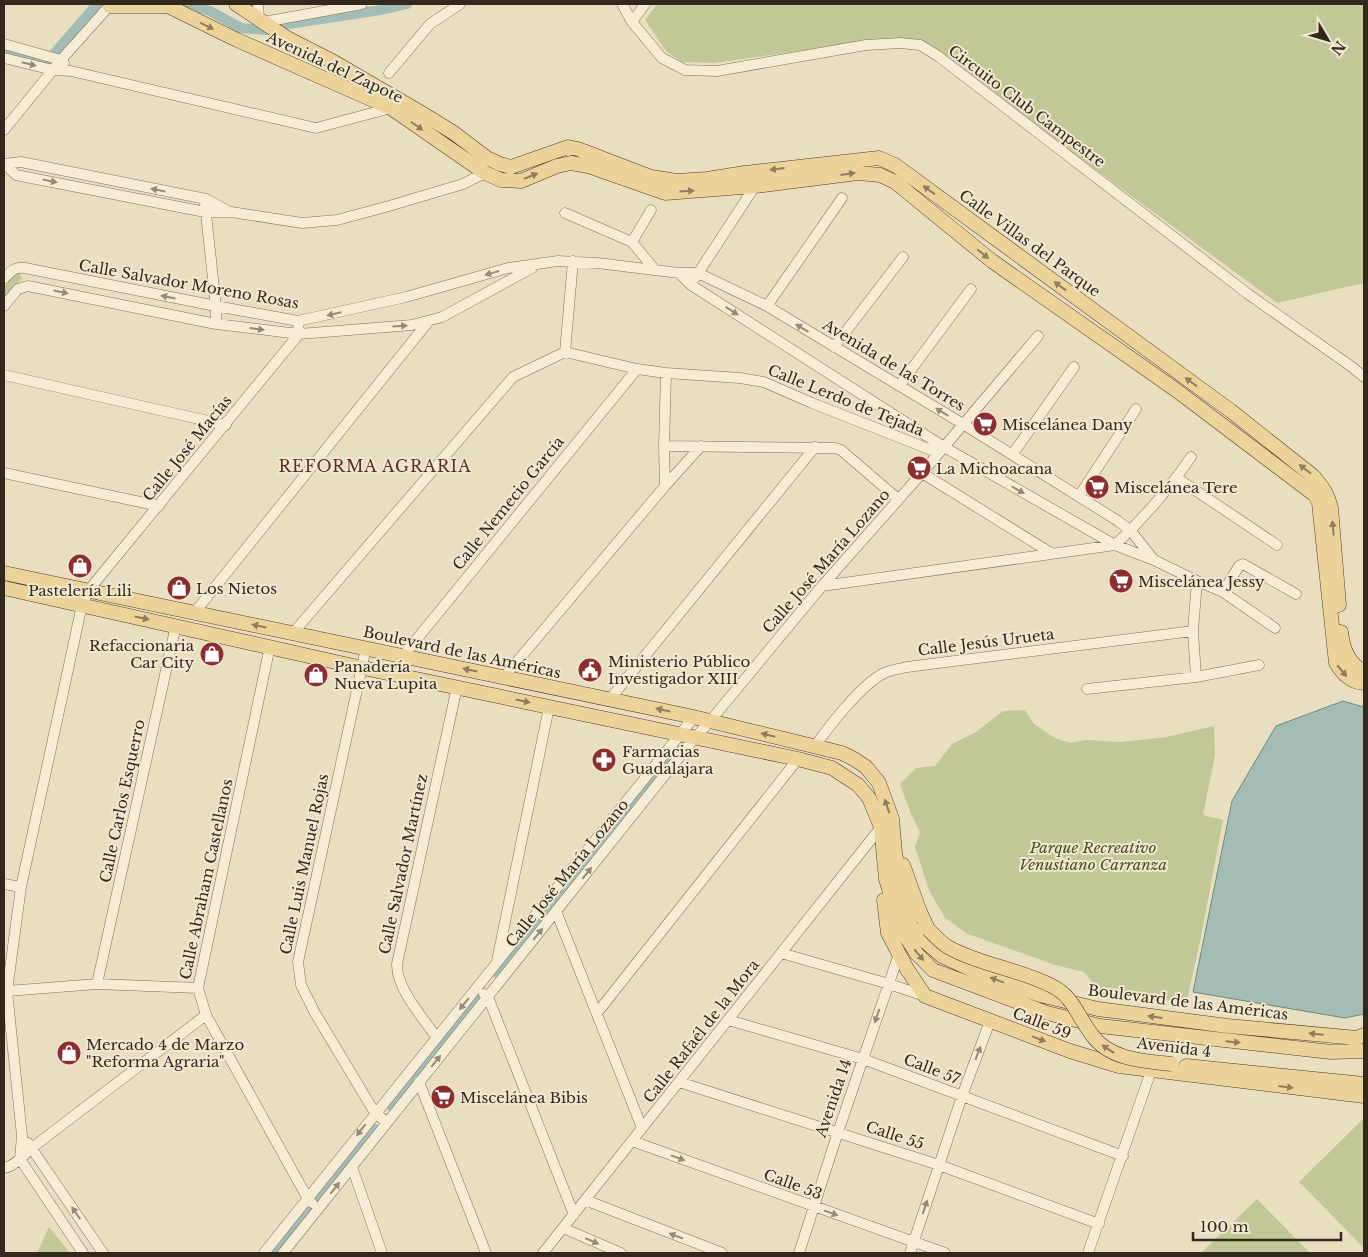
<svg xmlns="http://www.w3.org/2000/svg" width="1368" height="1257" font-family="'Libre Baskerville',serif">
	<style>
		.green { fill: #c1c796 }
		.water { fill: #a3bdb5; stroke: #6b8a82 }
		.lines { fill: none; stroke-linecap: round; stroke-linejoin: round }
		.canal { stroke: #a3bdb5; stroke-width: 10 }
		.minor-casing { stroke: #826f5a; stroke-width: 11 }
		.major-casing { stroke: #503e2e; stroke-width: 15 }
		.minor { stroke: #f6ecd3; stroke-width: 10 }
		.major { stroke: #ebd39a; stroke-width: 14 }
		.major-bridge-casing { stroke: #503e2e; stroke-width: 15; stroke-linecap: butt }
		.major-bridge { stroke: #ebd39a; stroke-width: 14 }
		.oneway { fill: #8f7e5c }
		.oneway2 { fill: #948a78 }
		.labels { text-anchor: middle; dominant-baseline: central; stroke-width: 4; stroke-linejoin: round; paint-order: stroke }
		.street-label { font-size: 15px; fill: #33281d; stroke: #f2e8d0 }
		.poi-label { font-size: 15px; fill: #33281d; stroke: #f2e8d0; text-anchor: start }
		.park-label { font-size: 15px; font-style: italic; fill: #434e25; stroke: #f2e8d0 }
		.neighbourhood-label { font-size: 16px; letter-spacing: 1px; fill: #5c2d20; stroke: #f2e8d0 }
	</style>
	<rect width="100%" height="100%" fill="#eadec1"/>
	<path class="green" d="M657,4H1364V283L1277,303L929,47L848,44L714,63L682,62L667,52L645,20Z
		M18,270L22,278L4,300V287Z
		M1025,710L1034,724L1055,738L1070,743L1087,740L1121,742L1166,737L1214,726L1215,755L1203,815L1223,820L1201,937L1186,1004L1172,1000L1104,997L1084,972L1055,965L968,934L945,918L929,890L915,847L920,832L911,814L900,784L916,768L935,766L952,744L976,732L1003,711Z
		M1364,1118V1248L1299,1182Z
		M1257,1199L1310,1253H1201Z
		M49,1227L70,1253H37Z"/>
	<path class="water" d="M1343,701L1364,707V1014L1345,1018L1193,992L1232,801L1276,726Z"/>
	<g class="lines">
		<path class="canal" d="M185,4L210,11L241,28L266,30
			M282,25L381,10L407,4
			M4,52L46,63L97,4
			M498,974L680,745
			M392,1107L479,998
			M273,1253L375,1129"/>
		<defs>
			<path id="minor" d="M258,4L259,18
				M622,4L632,22L662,58L685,70L717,71L866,45L900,43L920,45L938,56L1248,294L1352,367L1364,377
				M264,22L362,4
				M632,22L645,4
				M4,44L61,60L64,63
				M4,58L53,70L71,71L316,128L391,108
				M389,73L430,24L460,4
				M4,130L61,60L111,4
				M4,164L21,162L206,199L228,211
				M6,165L16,175L205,212H231L302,223L337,220L389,206L463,184L485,173
				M205,205L216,306V324
				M565,213L632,242L655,270
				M632,242L651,210
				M695,278L755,186
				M4,279C11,271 14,267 25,268L216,306L298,321L406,297L508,268L558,261L597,263L679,273
				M4,306L18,289L28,286L216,324L299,334L412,325L442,317L532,268
				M767,306L842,198
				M834,347L903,257
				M565,352L637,369L666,373L740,378L764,382L812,403L939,453
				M565,352L573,261
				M4,375L226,425
				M899,386L971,289
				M664,446L835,448L841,450L898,499
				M1012,455L1074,367
				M4,473L159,506
				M922,473L1051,553
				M1177,478L1277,545
				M665,486L664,446L666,373
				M1079,496L1136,409
				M1154,560L1131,531L1118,521L963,424L767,306L698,273H679L691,285L944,447L1115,545L1154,560L1197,581L1223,592L1275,628
				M822,586L1115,545C1144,518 1169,489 1191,457
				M1223,592L1239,566L1243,564L1296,594
				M195,612L428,322
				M293,633L513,377L565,352
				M270,646L198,988L206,1015L308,1199L312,1203
				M366,648L298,962L301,985L315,1013L375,1113L387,1122
				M403,656L637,369
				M504,677L665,486L701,446
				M1196,677L1193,631L1197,581
				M1087,689L1196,677L1259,665
				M610,699L815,447
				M815,746C830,725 861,685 884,673C891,670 899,669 907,667L1193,631
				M4,884L21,887
				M556,911L642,1128
				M781,953L889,984L925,996
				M497,961L549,707
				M97,984L176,625
				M7,991L97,984L198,988
				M484,994L488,997L574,1215
				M597,1013L798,759
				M728,1020L863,1059L1123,1156
				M437,1038C423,1018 396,988 397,964L457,687
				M419,1082L486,1253
				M679,1082L939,1165L1099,1224
				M632,1141L945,1253
				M28,1143L103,1253
				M20,1159L22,1136L7,991L21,887L82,605L89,590L97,580L299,334L298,321
				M20,1159L83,1253
				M352,1167L382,1253
				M4,1168C15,1166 24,1155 33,1147L206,1015
				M585,1200L722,1253
				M563,1228L621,1253
				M264,1253L694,717
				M283,1253L688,746L716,714L822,586L922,473L1038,336
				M543,1253L881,827
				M799,1253L838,1132L899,954
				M910,1253L962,1096L990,1021
				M1088,1253L1151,1071"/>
			<path id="major" d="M164,4L237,40L391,108L485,173L501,180L521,181L557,166L571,163L588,166L665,193L755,186L858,173L880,175L895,182L992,261L1176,390L1315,495L1319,503L1336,663C1343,674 1350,682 1364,683
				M236,4L287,38L334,62L420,112L454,133L487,158L500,164L511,167L568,147L578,149L651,177L677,181L707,179L745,173L879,158L895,165L1231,411L1313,476C1322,486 1328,494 1331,508L1339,605
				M110,6H167
				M4,573L689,716L842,753L854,759L866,767L879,783L892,819L895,853L907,915L911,927L920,937L942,956L983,975L1040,995L1098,1009L1228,1026L1357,1038L1364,1035
				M4,588L349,665L798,759L832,768L858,785L869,798L881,827L886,879L902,931L917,954L933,970L1047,1013L1100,1026L1331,1052L1364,1051
				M1341,632C1343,649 1348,663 1364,672
				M903,865L920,912L928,929
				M884,900L888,933L907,969L925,996L1070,1051L1119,1066L1364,1096
				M1186,1066L1364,1084"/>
		</defs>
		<use href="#minor" class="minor-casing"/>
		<use href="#major" class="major-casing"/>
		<use href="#minor" class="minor"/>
		<use href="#major" class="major"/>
		<defs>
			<path id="major-bridge" d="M928,929C934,935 941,943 948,947C980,965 1019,969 1052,986C1073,996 1078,1017 1092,1035C1110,1060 1144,1061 1172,1064"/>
		</defs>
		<use href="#major-bridge" class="major-bridge-casing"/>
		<use href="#major-bridge" class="major-bridge"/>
	</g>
	<defs><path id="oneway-solid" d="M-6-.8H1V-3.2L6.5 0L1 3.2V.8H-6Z" transform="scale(1.25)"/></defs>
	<g class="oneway">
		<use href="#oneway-solid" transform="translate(207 26) rotate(26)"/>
		<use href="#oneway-solid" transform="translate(417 126) rotate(35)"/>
		<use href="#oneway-solid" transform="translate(777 169) rotate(173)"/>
		<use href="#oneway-solid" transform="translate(848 174) rotate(-8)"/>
		<use href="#oneway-solid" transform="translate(531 176) rotate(-22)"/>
		<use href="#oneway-solid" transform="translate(929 190) rotate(-144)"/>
		<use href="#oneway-solid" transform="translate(687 191) rotate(-4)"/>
		<use href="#oneway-solid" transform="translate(983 254) rotate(39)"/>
		<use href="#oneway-solid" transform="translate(1060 286) rotate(-144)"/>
		<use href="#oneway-solid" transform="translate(1191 382) rotate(-144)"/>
		<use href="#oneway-solid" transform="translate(1305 469) rotate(-142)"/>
		<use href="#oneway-solid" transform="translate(1333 528) rotate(-95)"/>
		<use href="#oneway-solid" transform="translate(142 618) rotate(12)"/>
		<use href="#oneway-solid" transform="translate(259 626) rotate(-168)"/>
		<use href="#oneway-solid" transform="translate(470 670) rotate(-168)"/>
		<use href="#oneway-solid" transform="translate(1342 671) rotate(50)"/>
		<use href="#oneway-solid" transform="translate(523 701) rotate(12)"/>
		<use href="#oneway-solid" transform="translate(663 710) rotate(-168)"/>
		<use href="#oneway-solid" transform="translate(768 735) rotate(-166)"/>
		<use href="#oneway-solid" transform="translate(887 806) rotate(-109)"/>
		<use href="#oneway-solid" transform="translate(919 955) rotate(50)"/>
		<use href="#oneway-solid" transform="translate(997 980) rotate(-160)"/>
		<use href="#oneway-solid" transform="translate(1155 1017) rotate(-172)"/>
		<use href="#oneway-solid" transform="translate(1316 1034) rotate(-175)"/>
		<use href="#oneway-solid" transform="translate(1039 1039) rotate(21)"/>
		<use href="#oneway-solid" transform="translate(1233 1042) rotate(6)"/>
		<use href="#oneway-solid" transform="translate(1108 1049) rotate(-146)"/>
		<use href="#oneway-solid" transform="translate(1286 1087) rotate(7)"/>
	</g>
	<g class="oneway2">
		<use href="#oneway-solid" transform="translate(29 64) rotate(14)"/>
		<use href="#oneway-solid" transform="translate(50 181) rotate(11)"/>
		<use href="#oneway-solid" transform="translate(158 190) rotate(-169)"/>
		<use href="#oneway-solid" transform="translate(492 273) rotate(164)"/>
		<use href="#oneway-solid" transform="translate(61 292) rotate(11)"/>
		<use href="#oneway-solid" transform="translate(168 297) rotate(-169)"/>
		<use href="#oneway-solid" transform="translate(732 311) rotate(33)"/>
		<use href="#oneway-solid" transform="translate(334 314) rotate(167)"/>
		<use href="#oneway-solid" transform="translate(400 326) rotate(-4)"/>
		<use href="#oneway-solid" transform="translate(802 328) rotate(-149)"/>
		<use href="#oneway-solid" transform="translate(257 329) rotate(7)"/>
		<use href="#oneway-solid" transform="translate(942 412) rotate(-149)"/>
		<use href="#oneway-solid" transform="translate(1018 490) rotate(30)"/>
		<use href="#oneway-solid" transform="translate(587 873) rotate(-51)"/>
		<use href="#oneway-solid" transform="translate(538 934) rotate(-51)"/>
		<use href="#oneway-solid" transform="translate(464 1004) rotate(129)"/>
		<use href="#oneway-solid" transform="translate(877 1016) rotate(109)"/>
		<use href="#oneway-solid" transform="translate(978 1053) rotate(-69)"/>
		<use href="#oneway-solid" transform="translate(436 1061) rotate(-51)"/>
		<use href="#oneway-solid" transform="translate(361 1130) rotate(128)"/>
		<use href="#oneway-solid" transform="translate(678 1158) rotate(20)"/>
		<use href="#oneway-solid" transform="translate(335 1188) rotate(-51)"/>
		<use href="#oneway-solid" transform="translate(925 1207) rotate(-72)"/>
		<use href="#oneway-solid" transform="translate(76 1213) rotate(-124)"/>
		<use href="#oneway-solid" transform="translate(831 1213) rotate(20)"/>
		<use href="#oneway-solid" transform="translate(676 1236) rotate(-159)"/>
		<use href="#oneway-solid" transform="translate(592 1241) rotate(23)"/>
	</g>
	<defs>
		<symbol id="supermarket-disc" viewBox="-11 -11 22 22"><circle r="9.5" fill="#8c2e2f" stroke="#f2e8d0"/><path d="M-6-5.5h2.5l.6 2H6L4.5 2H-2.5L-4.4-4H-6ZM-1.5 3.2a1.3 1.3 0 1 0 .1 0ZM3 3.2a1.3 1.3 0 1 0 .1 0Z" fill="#fff"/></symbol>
		<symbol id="shop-disc" viewBox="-11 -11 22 22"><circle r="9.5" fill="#8c2e2f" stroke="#f2e8d0"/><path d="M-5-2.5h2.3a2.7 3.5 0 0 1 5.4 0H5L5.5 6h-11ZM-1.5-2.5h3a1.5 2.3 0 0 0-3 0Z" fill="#fff"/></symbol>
		<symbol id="civic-disc" viewBox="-11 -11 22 22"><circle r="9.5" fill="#8c2e2f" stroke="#f2e8d0"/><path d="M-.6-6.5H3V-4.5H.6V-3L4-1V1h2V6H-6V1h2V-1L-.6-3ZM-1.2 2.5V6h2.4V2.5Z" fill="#fff"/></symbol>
		<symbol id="pharmacy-disc" viewBox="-11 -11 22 22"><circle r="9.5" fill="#8c2e2f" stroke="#f2e8d0"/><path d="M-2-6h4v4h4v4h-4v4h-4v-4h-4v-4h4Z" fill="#fff"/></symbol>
	</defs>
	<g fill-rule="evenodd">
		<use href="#supermarket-disc" x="971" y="410" width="28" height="28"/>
		<use href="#supermarket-disc" x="905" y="454" width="28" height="28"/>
		<use href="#supermarket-disc" x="1083" y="473" width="28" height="28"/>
		<use href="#shop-disc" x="66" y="552" width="28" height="28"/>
		<use href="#supermarket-disc" x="1107" y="567" width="28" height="28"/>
		<use href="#shop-disc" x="165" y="574" width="28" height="28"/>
		<use href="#shop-disc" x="198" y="640" width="28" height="28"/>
		<use href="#civic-disc" x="576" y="656" width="28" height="28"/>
		<use href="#shop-disc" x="302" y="661" width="28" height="28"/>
		<use href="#pharmacy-disc" x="590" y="746" width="28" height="28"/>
		<use href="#shop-disc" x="55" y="1039" width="28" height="28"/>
		<use href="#supermarket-disc" x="429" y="1083" width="28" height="28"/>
	</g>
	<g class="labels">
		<g class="street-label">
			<text transform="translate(335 67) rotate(25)">Avenida del Zapote</text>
			<text transform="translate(1027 106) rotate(37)">Circuito Club Campestre</text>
			<text transform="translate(1030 243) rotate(36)">Calle Villas del Parque</text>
			<text transform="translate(189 284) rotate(10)">Calle Salvador Moreno Rosas</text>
			<text transform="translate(894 365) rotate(31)">Avenida de las Torres</text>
			<text transform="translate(846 400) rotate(22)">Calle Lerdo de Tejada</text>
			<text transform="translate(187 448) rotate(-51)">Calle José Macías</text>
			<text transform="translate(508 503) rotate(-51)">Calle Nemecio García</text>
			<text transform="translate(826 561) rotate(-49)">Calle José María Lozano</text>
			<text transform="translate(986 642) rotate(-7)">Calle Jesús Urueta</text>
			<text transform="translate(462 652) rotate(12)">Boulevard de las Américas</text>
			<text transform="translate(122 801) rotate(-78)">Calle Carlos Esquerro</text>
			<text transform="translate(304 864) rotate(-78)">Calle Luis Manuel Rojas</text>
			<text transform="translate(403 864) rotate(-78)">Calle Salvador Martínez</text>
			<text transform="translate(567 873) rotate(-51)">Calle José María Lozano</text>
			<text transform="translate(206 879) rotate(-78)">Calle Abraham Castellanos</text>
			<text transform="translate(1188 1002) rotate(7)">Boulevard de las Américas</text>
			<text transform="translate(1042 1023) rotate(21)">Calle 59</text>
			<text transform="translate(701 1031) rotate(-52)">Calle Rafaél de la Mora</text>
			<text transform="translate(1174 1047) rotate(7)">Avenida 4</text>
			<text transform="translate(932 1069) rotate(21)">Calle 57</text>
			<text transform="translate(833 1098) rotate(-71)">Avenida 14</text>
			<text transform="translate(895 1135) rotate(18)">Calle 55</text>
			<text transform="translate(793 1184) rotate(20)">Calle 53</text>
		</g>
		<g class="poi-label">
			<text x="1002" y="424">Miscelánea Dany</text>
			<text x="936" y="468">La Michoacana</text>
			<text x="1114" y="487">Miscelánea Tere</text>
			<text x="1138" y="581">Miscelánea Jessy</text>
			<text x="196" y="588">Los Nietos</text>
			<text x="80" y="590" text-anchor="middle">Pastelería Lili</text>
			<text x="194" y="645" text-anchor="end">Refaccionaria<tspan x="194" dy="17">Car City</tspan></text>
			<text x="608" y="661">Ministerio Público<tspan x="608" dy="17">Investigador XIII</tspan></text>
			<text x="334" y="666">Panadería<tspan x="334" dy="17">Nueva Lupita</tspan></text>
			<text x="622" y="751">Farmacias<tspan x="622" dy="17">Guadalajara</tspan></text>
			<text x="86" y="1044">Mercado 4 de Marzo<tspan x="86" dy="17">"Reforma Agraria"</tspan></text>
			<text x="460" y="1097">Miscelánea Bibis</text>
		</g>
		<g class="park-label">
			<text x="1093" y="847">Parque Recreativo<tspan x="1093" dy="17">Venustiano Carranza</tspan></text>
		</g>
		<g class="neighbourhood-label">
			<text x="375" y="466">REFORMA AGRARIA</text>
		</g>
	</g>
	<rect width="1368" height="1257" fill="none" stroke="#33281d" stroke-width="10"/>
	<g transform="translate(1328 40) rotate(128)" stroke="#f2e8d0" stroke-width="4" paint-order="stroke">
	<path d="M0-4L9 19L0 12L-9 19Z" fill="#33281d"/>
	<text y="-8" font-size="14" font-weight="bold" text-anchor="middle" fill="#33281d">N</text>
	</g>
	<path d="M1193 1232v8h148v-8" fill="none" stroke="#33281d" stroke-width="2.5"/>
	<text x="1200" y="1232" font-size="15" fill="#33281d" stroke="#f2e8d0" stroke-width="4" paint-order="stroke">100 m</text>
</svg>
